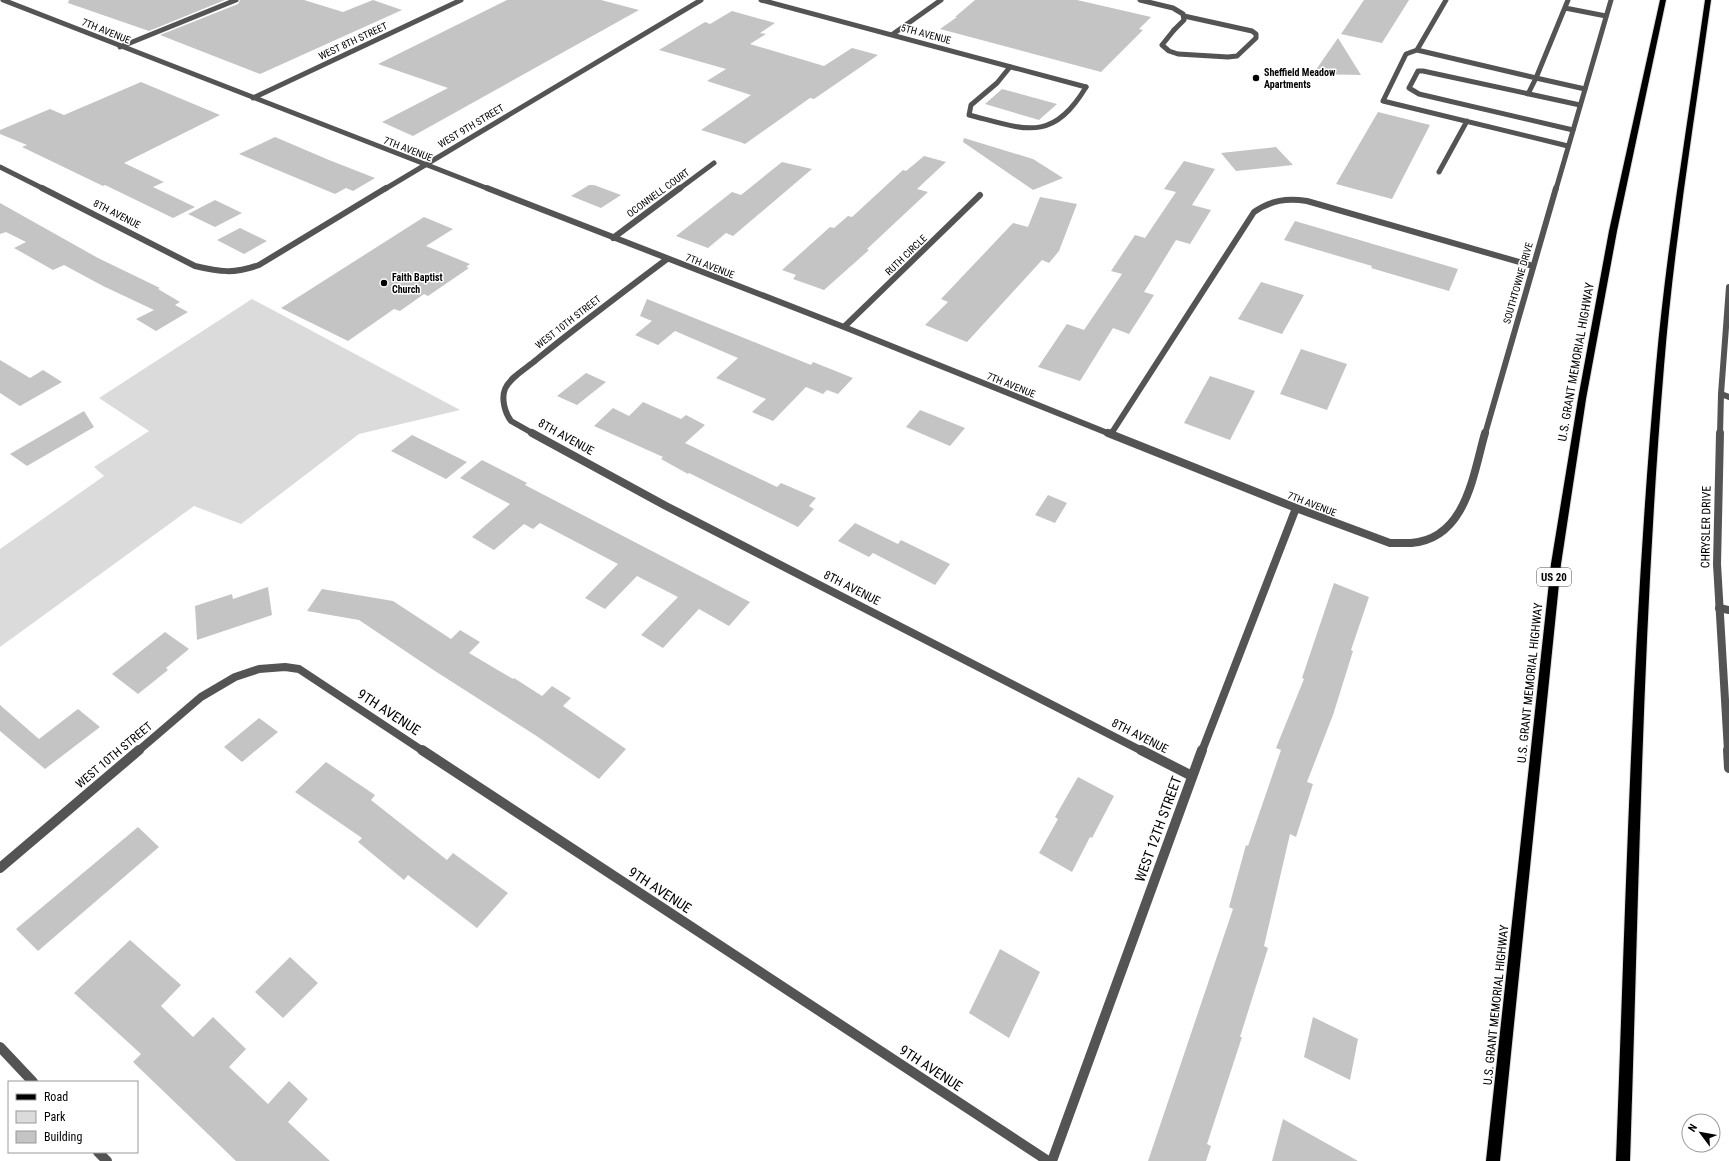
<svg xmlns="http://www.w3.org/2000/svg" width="1729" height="1161" font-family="'Roboto Condensed',sans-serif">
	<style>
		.green { fill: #dbdbdb }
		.building { fill: #c4c4c4 }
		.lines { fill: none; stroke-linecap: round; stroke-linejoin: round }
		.primary-casing { stroke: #dbdbdb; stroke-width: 2 }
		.service { stroke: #545454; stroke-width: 5 }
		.minor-far3 { stroke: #545454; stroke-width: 5 }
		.minor-far2 { stroke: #545454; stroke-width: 6 }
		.minor-far1 { stroke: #545454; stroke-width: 8 }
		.minor { stroke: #545454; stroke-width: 10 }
		.tertiary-far3 { stroke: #545454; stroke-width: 5 }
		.tertiary-far2 { stroke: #545454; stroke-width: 6 }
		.tertiary-far1 { stroke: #545454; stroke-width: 8 }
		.tertiary { stroke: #545454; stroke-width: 10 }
		.primary { fill: #000; fill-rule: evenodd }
		.poi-dot { fill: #000; stroke: #fff; stroke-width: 1.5 }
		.labels { text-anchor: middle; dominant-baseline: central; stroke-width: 3; stroke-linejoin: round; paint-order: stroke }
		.far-street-label { font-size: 10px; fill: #000; stroke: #fff }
		.far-poi-label { font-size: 10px; font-weight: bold; fill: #000; stroke: #fff; text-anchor: start }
		.shield { fill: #fff; stroke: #4c4c4c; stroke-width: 1 }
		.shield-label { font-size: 11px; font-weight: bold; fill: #000 }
		.street-label { font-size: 12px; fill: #000; stroke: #fff }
		.near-street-label { font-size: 14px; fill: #000; stroke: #fff }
	</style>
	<rect width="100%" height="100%" fill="#fff"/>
	<path class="green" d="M252,299L460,410L359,434L241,524L194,506L0,647V549L104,476L94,467L149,431L99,398Z"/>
	<path class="building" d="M69,0H225L149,31L68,3Z
		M240,0H304L343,12L373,0L402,10L260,74L160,35L238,4Z
		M507,0H601L639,10L413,136L382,122L448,88L378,64Z
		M975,0H1077L1151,17L1139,29L1143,30L1101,72L940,29L957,17H955Z
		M1364,0H1409L1382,43L1341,34Z
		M732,11L775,23L760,33L766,34L750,44L824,66L852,48L878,55L814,99L810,98L745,144L740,142L701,130L751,95L707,81L726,69L659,50L705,22L710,24Z
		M1338,38L1361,75L1313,74Z
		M141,82L220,115L124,163L164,182L153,187L195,207L173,218L105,185L103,186L22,147L27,145L0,134V130L50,109L64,115Z
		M1002,89L1057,104L1039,120L985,104Z
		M1378,112L1430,125L1392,199L1336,184Z
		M275,137L329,160L375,178L353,191L346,188L335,194L239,154Z
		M964,138L1033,159L1063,178L1033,190L963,142Z
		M1276,147L1293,165L1236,171L1221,153Z
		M924,156L946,162L917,189L928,192L867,249L869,250L824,290L793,279L796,275L782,270L830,227L834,228L848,216L852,217L903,170L906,171Z
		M1184,161L1215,169L1192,205L1211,210L1190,244L1176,240L1144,292L1154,295L1129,334L1113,328L1080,381L1038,367L1067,324L1084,330L1122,274L1111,271L1135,235L1145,238L1176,192L1164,189Z
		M782,162L812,169L733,236L726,233L708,248L676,236L732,192L741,195Z
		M589,185H594L621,195L601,208L571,196Z
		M1040,197L1077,204L1059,251L1049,263L1042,260L967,342L925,325L948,302L941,299L1013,223L1028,227Z
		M215,200L242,213L215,227L188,214Z
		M0,203L98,258L160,288L158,289L180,302L175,305L188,312L156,331L136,319L154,310L103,286L64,265L53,270L14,248L26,242L6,232L0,234Z
		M424,217L453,229L426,246L470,264L466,267L469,268L428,296L424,294L400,311L394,309L348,341L281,308Z
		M1295,221L1373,244L1458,269L1449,291L1371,268L1372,266L1284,240Z
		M240,228L267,241L244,254L217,240Z
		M1261,282L1304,295L1282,334L1238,319Z
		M647,299L811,365L813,362L853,378L838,394L827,390L823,394L806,387L773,421L752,412L766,399L716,378L738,358L675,331L658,345L635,335L652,321L640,316Z
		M1301,349L1347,364L1327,410L1280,394Z
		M0,360L30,378L43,370L62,382L20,406L0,393Z
		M586,373L606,382L577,405L557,396Z
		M1210,376L1255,391L1230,440L1184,423Z
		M643,402L681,419L686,415L705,425L685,443L777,487L781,483L816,498L809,506L814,509L798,527L689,473L688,474L661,459L663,457L594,426L613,408L629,416Z
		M920,410L965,428L950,446L906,427Z
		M84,411L94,427L27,466L10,454Z
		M412,435L467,462L446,479L391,451Z
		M482,460L527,483L525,485L750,602L729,626L699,609L663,648L641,635L678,597L637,576L605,609L585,598L618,564L540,523L533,529L524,524L494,550L472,537L510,504L460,478Z
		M1048,495L1067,503L1055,523L1035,515Z
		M855,523L898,544L901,540L950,564L935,585L873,553L869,557L838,541Z
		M1334,583L1369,597L1351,650L1353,651L1333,715L1307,782L1313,784L1296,837L1290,834L1264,946L1268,948L1240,1037H1242L1207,1144L1211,1146L1206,1161H1148L1233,909L1229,907L1246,845L1248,846L1281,750L1276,748L1304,679L1302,678Z
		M268,587L272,615L197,640L195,606L232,594L233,599Z
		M322,589L393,601L451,639L460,630L480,642L469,653L513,679L514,678L542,696L552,686L571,698L563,706L626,749L599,779L535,735L435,671L359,620L307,611Z
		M165,632L189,649L166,668L168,670L138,694L112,674Z
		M0,705L39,739L78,709L100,727L45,769L0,731Z
		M259,718L278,732L242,762L224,747Z
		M326,762L375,795L371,800L447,860L453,853L508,893L477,928L408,875L404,880L358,842L362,838L295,792Z
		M1078,777L1114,796L1092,838L1090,837L1072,872L1039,853L1058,819L1055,817Z
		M138,827L159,847L38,951L16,929Z
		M130,940L181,985L161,1006L193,1037L213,1017L246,1049L229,1067L268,1104L289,1081L308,1099L288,1122L330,1161H236L133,1062L141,1054L74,993Z
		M1000,949L1040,972L1009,1038L969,1013Z
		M290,957L318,983L283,1018L255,992Z
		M1313,1017L1358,1039L1350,1080L1304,1057Z
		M1283,1119L1358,1161H1272Z"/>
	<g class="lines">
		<defs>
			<path id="primary" d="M1660,0H1666L1617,231L1586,399L1561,564L1500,1161H1486L1551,564L1578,399L1609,231Z
				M1705,0H1711C1694,122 1674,243 1664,366C1642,630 1639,896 1630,1161H1616C1626,896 1632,630 1656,366C1667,243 1688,122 1705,0Z"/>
		</defs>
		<use href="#primary" class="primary-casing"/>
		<path class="service" d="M1446,0L1417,50L1536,78L1568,0
			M1565,8L1606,16
			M1174,30L1162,45L1169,51L1178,54L1228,57L1237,56L1256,38V34L1252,31L1184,16
			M1417,50L1406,54L1383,101L1568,146
			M1010,67L997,83L971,105L969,115C1024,129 1052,144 1086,87
			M1528,94L1536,78L1585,89
			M1573,130L1419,94L1409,88L1418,71H1423L1580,105
			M1439,172L1467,121"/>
		<path class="minor-far3" d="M3,0L489,189
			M761,0L1086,87
			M1140,0L1173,8L1183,14L1184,20L1174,30
			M893,34L941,0
			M120,47L236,0
			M253,98L461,0
			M0,167L44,189
			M385,189L701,0
			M679,189L714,163"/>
		<path class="minor-far2" d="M42,188L195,266C220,272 234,274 259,265L386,188
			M487,188L844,327L1110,434
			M613,238L680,188
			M844,327L980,195
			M1721,394L1729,397
			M534,434L511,421C505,413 501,399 505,389C510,377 527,368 536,360C579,325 623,292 667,259
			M1111,434L1254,212C1271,200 1287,198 1307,201L1533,266"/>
		<path class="minor-far1" d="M532,433L666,506L1142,751
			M1108,433L1296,508L1390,543H1411
			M1111,434L1112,433
			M1719,608L1729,610
			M138,751L201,697L235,677L259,669L285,667L299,669L423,751
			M1202,751L1296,508"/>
		<path class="minor" d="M422,750L1048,1161
			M1141,750L1192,776
			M0,868L139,750
			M0,1047L33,1082
			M98,1152L107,1161
			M1052,1161L1202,750"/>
		<path class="tertiary-far3" d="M1556,189L1611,0"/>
		<path class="tertiary-far2" d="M1485,434L1556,188
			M1720,434L1721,394L1729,287"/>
		<path class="tertiary-far1" d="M1720,433L1717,564L1728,751
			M1411,543C1466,539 1473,475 1485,433"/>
		<path class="tertiary" d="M1728,750L1729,768"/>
		<use href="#primary" class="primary"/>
	</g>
	<g class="poi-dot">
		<circle cx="1256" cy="78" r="4"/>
		<circle cx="384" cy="283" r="4"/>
	</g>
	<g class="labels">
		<g class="far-street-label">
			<text transform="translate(106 31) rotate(22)">7TH AVENUE</text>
			<text transform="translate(926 34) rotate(15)">5TH AVENUE</text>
			<text transform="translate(353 41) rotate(-25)">WEST 8TH STREET</text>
			<text transform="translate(471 126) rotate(-31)">WEST 9TH STREET</text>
			<text transform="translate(408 149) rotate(21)">7TH AVENUE</text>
			<text transform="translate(658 193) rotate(-36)">OCONNELL COURT</text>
			<text transform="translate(117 214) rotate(27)">8TH AVENUE</text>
			<text transform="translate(906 255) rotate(-44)">RUTH CIRCLE</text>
			<text transform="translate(710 266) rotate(21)">7TH AVENUE</text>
			<text transform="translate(1518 283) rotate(-74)">SOUTHTOWNE DRIVE</text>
			<text transform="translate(568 322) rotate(-38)">WEST 10TH STREET</text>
			<text transform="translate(1011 385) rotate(22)">7TH AVENUE</text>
			<text transform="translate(1312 504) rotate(21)">7TH AVENUE</text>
		</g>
		<g class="far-poi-label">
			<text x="1264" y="72">Sheffield Meadow<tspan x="1264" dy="12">Apartments</tspan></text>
			<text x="392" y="277">Faith Baptist<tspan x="392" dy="12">Church</tspan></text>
		</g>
		<rect class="shield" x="1537" y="568" width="34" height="18" rx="3"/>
		<g class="shield-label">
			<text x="1554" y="577">US 20</text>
		</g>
		<g class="street-label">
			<text transform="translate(1576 362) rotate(-80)">U.S. GRANT MEMORIAL HIGHWAY</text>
			<text transform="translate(566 437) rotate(29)">8TH AVENUE</text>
			<text transform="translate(1706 527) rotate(-89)">CHRYSLER DRIVE</text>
			<text transform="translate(852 588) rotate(27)">8TH AVENUE</text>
			<text transform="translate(1530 683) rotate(-84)">U.S. GRANT MEMORIAL HIGHWAY</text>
			<text transform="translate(1140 736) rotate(27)">8TH AVENUE</text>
			<text transform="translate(114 755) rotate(-40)">WEST 10TH STREET</text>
			<text transform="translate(1496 1005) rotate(-84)">U.S. GRANT MEMORIAL HIGHWAY</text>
		</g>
		<g class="near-street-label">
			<text transform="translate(389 712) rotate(33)">9TH AVENUE</text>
			<text transform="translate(1158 829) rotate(-70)">WEST 12TH STREET</text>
			<text transform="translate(660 890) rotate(33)">9TH AVENUE</text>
			<text transform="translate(931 1068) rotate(33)">9TH AVENUE</text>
		</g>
	</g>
	<rect x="8" y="1081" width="130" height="72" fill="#ffffff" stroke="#999999"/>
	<rect x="16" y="1094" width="20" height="6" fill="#000000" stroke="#999999"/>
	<text x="44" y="1101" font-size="12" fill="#000000">Road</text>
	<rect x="16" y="1111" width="20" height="12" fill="#dbdbdb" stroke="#999999"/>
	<text x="44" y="1121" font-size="12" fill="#000000">Park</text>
	<rect x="16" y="1131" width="20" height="12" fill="#c4c4c4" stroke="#999999"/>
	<text x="44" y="1141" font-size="12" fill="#000000">Building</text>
	<g transform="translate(1701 1133) rotate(302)"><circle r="19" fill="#ffffff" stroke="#999999"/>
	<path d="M0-3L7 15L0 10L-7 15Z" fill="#000000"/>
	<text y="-6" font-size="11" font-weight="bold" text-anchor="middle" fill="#000000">N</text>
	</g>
</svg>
